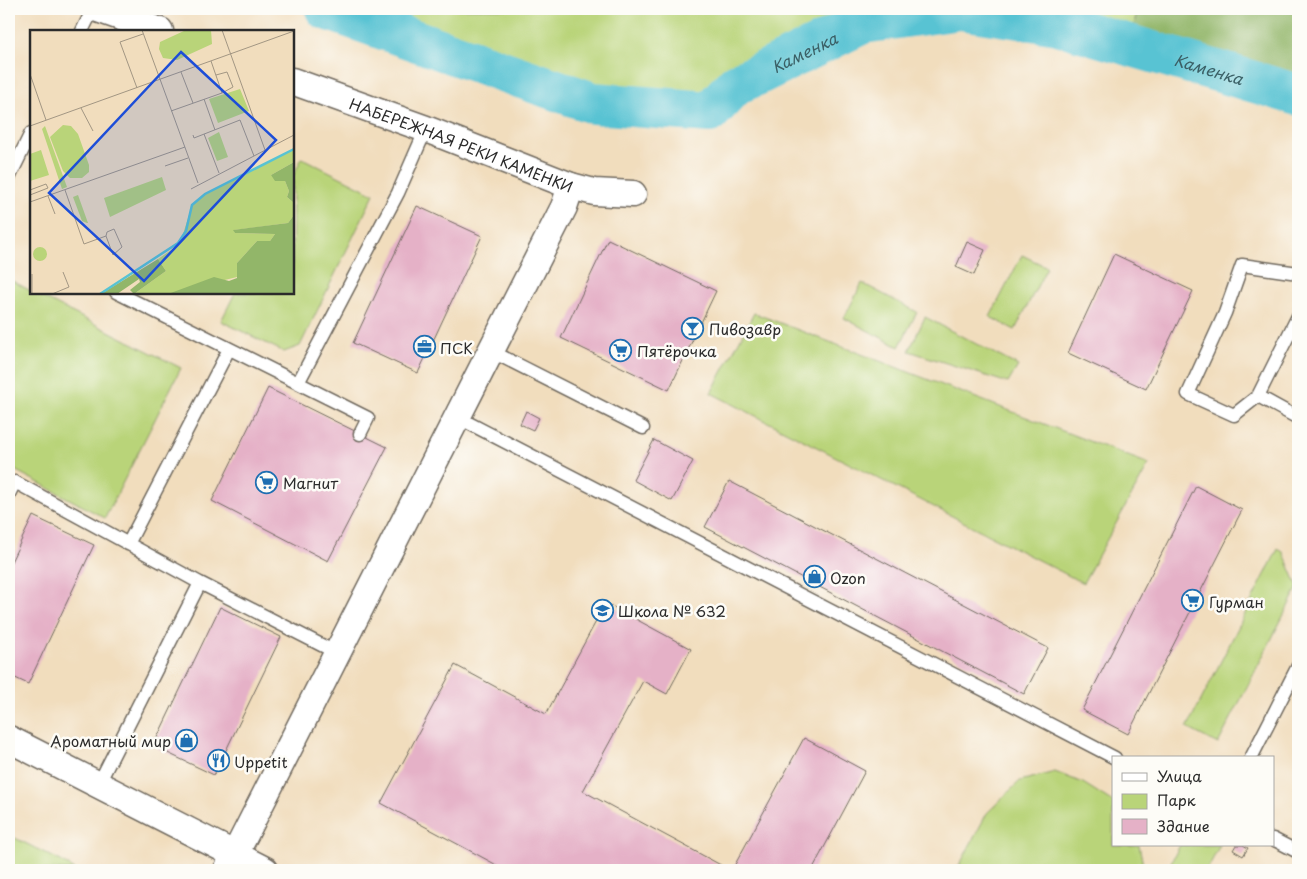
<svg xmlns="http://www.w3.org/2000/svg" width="1307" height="879" font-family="'Playpen Sans',sans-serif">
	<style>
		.green { fill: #b9d479; stroke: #728052 }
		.forest { fill: #92b669; stroke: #5e704a }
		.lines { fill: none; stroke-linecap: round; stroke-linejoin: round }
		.river { stroke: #58c3d3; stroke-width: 42 }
		.building { fill: #e5b1c7 }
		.service-casing { stroke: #70695e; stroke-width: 15 }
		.minor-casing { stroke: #70695e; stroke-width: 29 }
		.service { stroke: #fff; stroke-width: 12 }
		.minor { stroke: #fff; stroke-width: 26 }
		.labels { text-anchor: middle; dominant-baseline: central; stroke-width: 5; stroke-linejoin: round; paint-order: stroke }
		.street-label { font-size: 15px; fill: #2b2b2b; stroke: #fdfcf7 }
		.poi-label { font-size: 15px; fill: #2b2b2b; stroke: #fdfcf7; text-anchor: start }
		.water-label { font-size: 16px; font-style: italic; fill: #3b6066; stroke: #fdfcf7 }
		.inset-river { fill: none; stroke: #58c3d3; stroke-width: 2.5 }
		.inset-road { fill: none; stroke: #a29683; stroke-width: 1 }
		.view { fill: #1d4ed8; fill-opacity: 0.15; stroke: #1d4ed8; stroke-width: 2.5 }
		.inset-edge { fill: none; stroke: #2b2b2b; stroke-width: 2.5 }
	</style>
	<rect width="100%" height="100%" fill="#fdfcf7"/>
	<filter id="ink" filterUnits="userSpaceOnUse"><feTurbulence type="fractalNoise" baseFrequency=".02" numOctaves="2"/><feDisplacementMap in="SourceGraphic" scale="10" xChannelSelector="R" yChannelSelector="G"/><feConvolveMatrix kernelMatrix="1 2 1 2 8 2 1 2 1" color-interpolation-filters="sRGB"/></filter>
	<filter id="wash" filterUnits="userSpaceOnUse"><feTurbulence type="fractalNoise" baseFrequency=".0096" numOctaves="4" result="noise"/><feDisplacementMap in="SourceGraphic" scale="20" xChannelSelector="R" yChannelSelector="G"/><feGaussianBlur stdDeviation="1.12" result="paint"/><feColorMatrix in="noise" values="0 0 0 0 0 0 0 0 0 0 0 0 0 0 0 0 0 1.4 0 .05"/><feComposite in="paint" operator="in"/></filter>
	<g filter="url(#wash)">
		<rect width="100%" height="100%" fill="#f1ddbd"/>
		<path class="green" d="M326,9H909L863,23L757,75L736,84L710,112L593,103Z
			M1019,9H1138L1131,36Z
			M302,158L374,194L300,346L284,352L221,321L235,293L292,292L293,176Z
			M1022,255L1047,267L1015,330L990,317Z
			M9,279L31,291V292L34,293L181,368L105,518L9,467Z
			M862,283L917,312L899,347L844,318Z
			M754,313L1149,464L1083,583L711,393Z
			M925,317L1018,366L1008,383L909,351Z
			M1278,549L1283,552L1298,587L1218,744L1187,728Z
			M1055,772L1083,783L1113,802V845H1139L1144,870H957L987,813L1020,781Z
			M9,835L61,861L75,870H9Z
			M1180,845H1220L1207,870H1167Z"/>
		<path class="forest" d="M1138,9H1298V85L1131,36Z"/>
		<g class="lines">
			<path class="river" id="s1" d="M326,9L593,103L710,112L736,84L757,75L863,23L960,9L1058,24L1298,95"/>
		</g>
		<g id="blocks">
			<path class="building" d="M417,206L482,236L418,373L353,343Z
				M608,239L716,291L669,390L561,338Z
				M967,242L985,250L974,275L956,267Z
				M1114,254L1193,291L1146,389L1068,353Z
				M268,388L387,447L328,561L212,501Z
				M526,411L539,418L533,430L520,424Z
				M654,440L693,461L672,501L633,480Z
				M729,481L1048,648L1024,694L705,527Z
				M1196,486L1242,510L1128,734L1082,710Z
				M33,516L94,545L28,684L9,675V566Z
				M606,603L691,649L667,694L643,681L583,791L730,870H506L381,803L455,665L546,714Z
				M220,607L281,637L214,775L153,746Z
				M804,738L865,771L812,870H732Z
				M1236,845H1243L1248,848L1243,856L1233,850Z"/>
		</g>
	</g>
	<g filter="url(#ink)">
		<use href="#blocks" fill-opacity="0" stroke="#70695e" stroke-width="1"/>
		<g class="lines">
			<defs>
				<path id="service" d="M82,31L93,9
					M9,178L31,133
					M1298,273L1242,265L1225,313L1188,394L1234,415L1258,396L1298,418
					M116,292L368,418L360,434
					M491,351L643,428
					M298,383L398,193L426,129
					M1258,396L1298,316
					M457,417L1115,758
					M9,494L15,482L200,583L337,653
					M128,544L229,349
					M1251,758L1298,666
					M98,785L200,583
					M1273,839L1298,852"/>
				<g id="minor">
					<path d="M98,9L160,31"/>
					<path id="s2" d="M292,81L426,129L571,186L594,192L633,194"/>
					<path d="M9,739L265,870"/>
					<path d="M227,870L564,207L571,186"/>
				</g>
			</defs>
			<use href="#service" class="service-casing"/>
			<use href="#minor" class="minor-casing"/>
			<use href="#service" class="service"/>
			<use href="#minor" class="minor"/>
		</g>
	</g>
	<defs>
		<symbol id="bar-ring" viewBox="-11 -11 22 22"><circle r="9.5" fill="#fdfcf7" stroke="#1f6fb2" stroke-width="1.5"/><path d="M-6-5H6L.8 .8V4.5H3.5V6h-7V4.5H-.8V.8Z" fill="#1f6fb2"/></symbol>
		<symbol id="office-ring" viewBox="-11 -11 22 22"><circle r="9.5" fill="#fdfcf7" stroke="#1f6fb2" stroke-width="1.5"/><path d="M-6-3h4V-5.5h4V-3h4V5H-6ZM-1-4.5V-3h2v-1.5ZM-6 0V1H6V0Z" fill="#1f6fb2"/></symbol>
		<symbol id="supermarket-ring" viewBox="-11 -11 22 22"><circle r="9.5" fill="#fdfcf7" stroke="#1f6fb2" stroke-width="1.5"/><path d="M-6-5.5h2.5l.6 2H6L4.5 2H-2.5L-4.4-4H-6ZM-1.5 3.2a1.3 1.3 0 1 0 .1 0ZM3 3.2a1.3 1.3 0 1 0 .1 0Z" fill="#1f6fb2"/></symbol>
		<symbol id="shop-ring" viewBox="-11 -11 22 22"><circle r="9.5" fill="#fdfcf7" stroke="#1f6fb2" stroke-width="1.5"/><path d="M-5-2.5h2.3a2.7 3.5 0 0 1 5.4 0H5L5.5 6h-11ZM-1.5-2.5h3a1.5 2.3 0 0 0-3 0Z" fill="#1f6fb2"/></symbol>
		<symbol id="school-ring" viewBox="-11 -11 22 22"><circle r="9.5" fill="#fdfcf7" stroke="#1f6fb2" stroke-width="1.5"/><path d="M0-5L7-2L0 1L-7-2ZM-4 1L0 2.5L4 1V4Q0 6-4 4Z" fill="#1f6fb2"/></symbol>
		<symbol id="restaurant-ring" viewBox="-11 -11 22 22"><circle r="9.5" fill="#fdfcf7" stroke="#1f6fb2" stroke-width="1.5"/><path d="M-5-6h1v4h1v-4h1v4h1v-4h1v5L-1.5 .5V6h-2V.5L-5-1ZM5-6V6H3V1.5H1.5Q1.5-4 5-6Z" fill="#1f6fb2"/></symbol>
	</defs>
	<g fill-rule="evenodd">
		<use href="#bar-ring" x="680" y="316" width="25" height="25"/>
		<use href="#office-ring" x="412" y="334" width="25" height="25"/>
		<use href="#supermarket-ring" x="608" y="338" width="25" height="25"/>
		<use href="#supermarket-ring" x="254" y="470" width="25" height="25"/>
		<use href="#shop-ring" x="802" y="564" width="25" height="25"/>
		<use href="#supermarket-ring" x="1180" y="588" width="25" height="25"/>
		<use href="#school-ring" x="590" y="598" width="25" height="25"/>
		<use href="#shop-ring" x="174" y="728" width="25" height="25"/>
		<use href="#restaurant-ring" x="206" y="748" width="25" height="25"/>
	</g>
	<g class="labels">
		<g class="street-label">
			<text stroke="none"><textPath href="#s2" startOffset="181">НАБЕРЕЖНАЯ РЕКИ КАМЕНКИ</textPath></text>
		</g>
		<g class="poi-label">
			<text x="709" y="328">Пивозавр</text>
			<text x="440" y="347">ПСК</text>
			<text x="637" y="350">Пятёрочка</text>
			<text x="283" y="482">Магнит</text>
			<text x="830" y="577">Ozon</text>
			<text x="1209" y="601">Гурман</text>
			<text x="618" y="610">Школа № 632</text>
			<text x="171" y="740" text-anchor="end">Ароматный мир</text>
			<text x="234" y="761">Uppetit</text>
		</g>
		<g class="water-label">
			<text stroke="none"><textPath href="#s1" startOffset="514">Каменка</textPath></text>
			<text stroke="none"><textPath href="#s1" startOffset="934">Каменка</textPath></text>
		</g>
	</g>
	<g transform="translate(30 30)">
		<rect width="264" height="264" fill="#f1ddbd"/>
		<path d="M156,0H181L182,14L147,30L133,28L129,19L130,12ZM210,59L219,81L188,93L179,69ZM33,95L41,96L48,104L59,135V142L52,148H40L33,141L20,107ZM15,96L37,157L32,159L12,99ZM189,102L198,127L187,131L178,108ZM264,119V132L241,145L255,151L259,161L257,167L264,173V185L258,193L204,200L205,203L245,204L240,211H227L207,233V247L138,264H104L136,241L128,229L150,214L162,175L175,164ZM11,120L19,145L0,151V124ZM132,147L136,160L80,187L74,168ZM48,165L58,193H57L52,191L43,167ZM3 224a7 7 0 1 1 14 0a7 7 0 1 1-14 0Z" fill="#b9d479"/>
		<path d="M264,132V173L257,167L259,161L255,151H245L241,145ZM264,185V264H138L184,247L199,251L207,248V233L227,211H240L245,204L205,203L203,200L258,193ZM128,229L136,241L104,264L100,260L110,252L109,249L87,264H71Z" fill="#92b669"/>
		<path class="inset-river" d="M70,264L148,213L156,201L162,175L175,164L264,119"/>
		<path class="inset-road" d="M112,0L168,153M192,0L235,120M151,42L163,73M0,44L16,90M186,45L197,42L203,57L192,63M107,58L90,12L113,4M174,69L185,100M51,78L63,101M141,81L192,63L181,31M0,96L264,1M174,104L189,143M163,105L164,108L210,90L224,126M135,136L158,128M161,159L264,105M0,160L16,154L18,158M35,160L54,214L76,206L77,202L84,199L92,217L83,225L76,206M0,165L18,158M18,166L25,184M0,172L155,117M2,264V244M22,264L39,257L33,242"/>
		<path class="view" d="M151,22L246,110L114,251L19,163Z"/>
		<rect width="264" height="264" class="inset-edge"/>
	</g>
	<rect width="1307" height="879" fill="none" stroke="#fdfcf7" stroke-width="30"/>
	<rect x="1112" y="756" width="162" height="90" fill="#fdfcf7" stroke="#a9a8a5"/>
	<rect x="1122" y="773" width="25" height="8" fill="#ffffff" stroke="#a9a8a5"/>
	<text x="1157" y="782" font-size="15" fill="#2b2b2b">Улица</text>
	<rect x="1122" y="794" width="25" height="15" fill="#b9d479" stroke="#a9a8a5"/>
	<text x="1157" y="806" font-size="15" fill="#2b2b2b">Парк</text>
	<rect x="1122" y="819" width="25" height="15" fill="#e5b1c7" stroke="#a9a8a5"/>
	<text x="1157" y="832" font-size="15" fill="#2b2b2b">Здание</text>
</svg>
